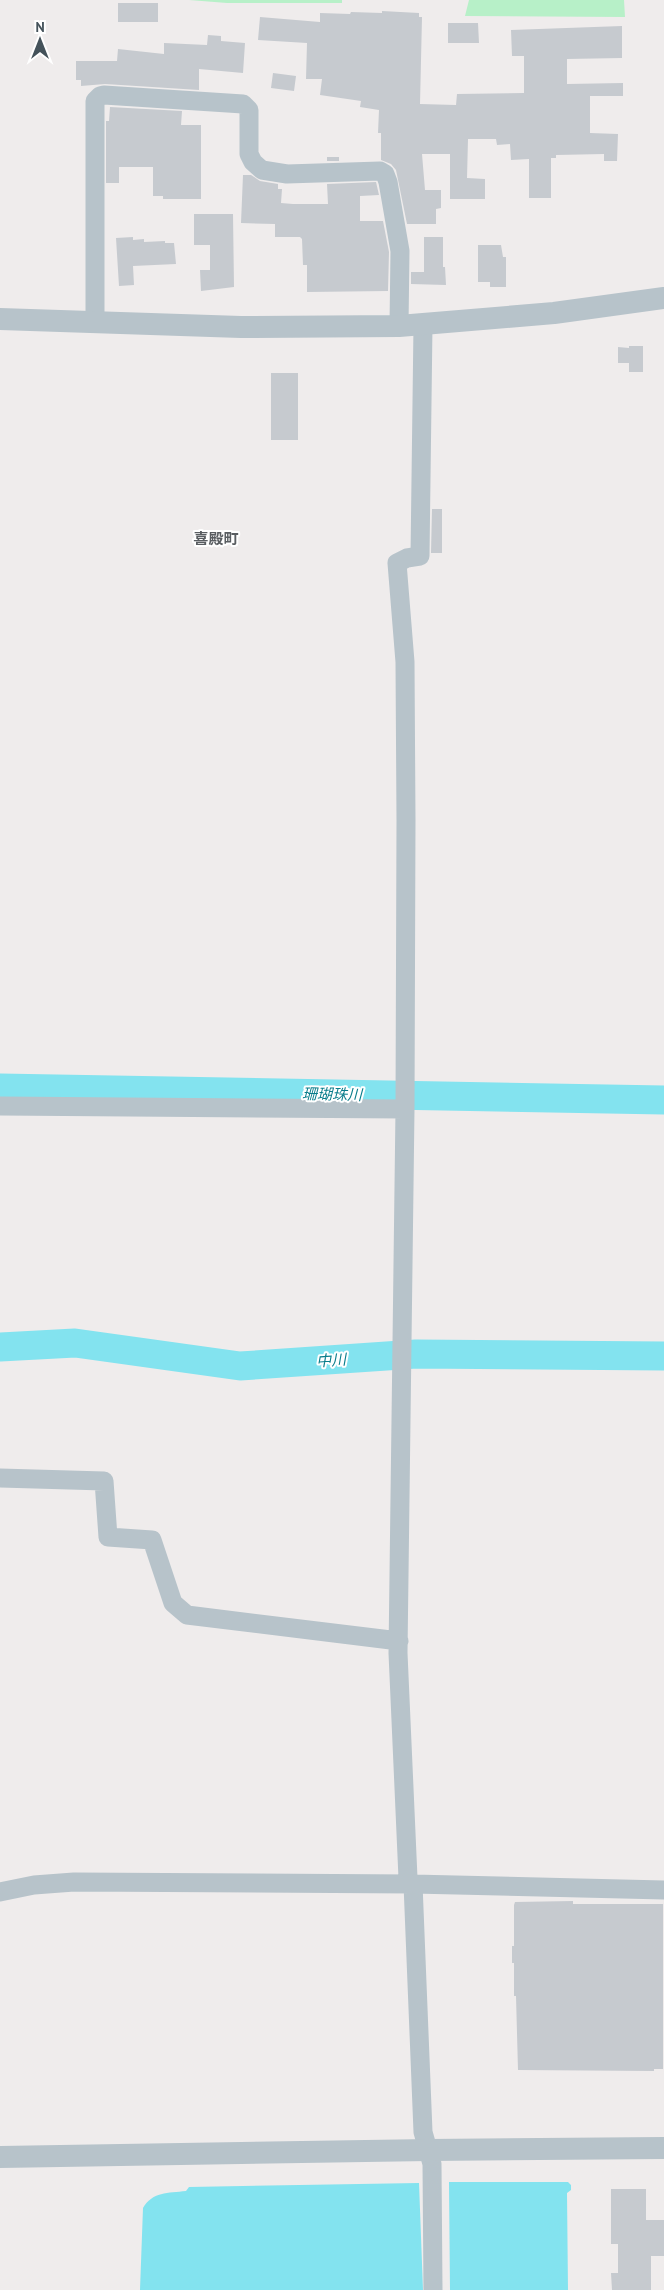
<svg xmlns="http://www.w3.org/2000/svg" width="664" height="2290" font-family="'PT Sans','Noto Sans JP',sans-serif">
	<style>
		.green { fill: #b7f0c8 }
		.water { fill: #83e3ef }
		.lines { fill: none; stroke-linecap: round; stroke-linejoin: round }
		.river { stroke: #83e3ef; stroke-width: 29 }
		.building { fill: #c6cacf }
		.minor { stroke: #b7c3ca; stroke-width: 19 }
		.tertiary { stroke: #b7c3ca; stroke-width: 22 }
		.labels { text-anchor: middle; dominant-baseline: central; stroke-width: 4; stroke-linejoin: round; paint-order: stroke }
		.neighbourhood-label { font-size: 15px; font-weight: bold; fill: #595d61; stroke: #fff }
		.water-label { font-size: 15px; font-style: italic; fill: #097d8b; stroke: #fff }
	</style>
	<rect width="100%" height="100%" fill="#efecec"/>
	<path class="green" d="M189,0H342V3H227Z
		M469,0H624L625,17L465,16Z"/>
	<path class="water" d="M568,2182L571,2185V2190L567,2193L568,2290H450L449,2182Z
		M419,2183L423,2290H140L143,2208C152,2192 168,2193 186,2191L189,2187Z"/>
	<g class="lines">
		<path class="river" d="M0,1088L664,1100
			M0,1347L75,1343L240,1366L416,1354L664,1356"/>
	</g>
	<path class="building" d="M118,3H158V22H118Z
		M382,11L419,13V17H422L420,104L456,105L457,94L524,93V56H512L511,30L622,26V58L567,59V84L623,83V96H590V133L618,134L617,161H604V154L556,155V158H551V198H529V159L511,160L510,144L497,145L496,139H468L467,178L485,179V199H450V154H422L425,190H441V208L436,209V224H407L396,170L391,164L381,160V133H378L379,110L360,107L361,101L320,95L322,79H306L307,43L258,40L260,17L320,22V13L350,14L351,12L382,13Z
		M448,23H478L479,43H448Z
		M208,35L221,36V41L245,43L243,73L199,69V90L105,84L81,86V80H76V61H117L118,49L164,54V43L207,45Z
		M273,73L296,76L294,91L271,88Z
		M110,107L182,111L181,125H201V199H163V196H153V167H119V183H106V121H109Z
		M327,157H339V161H327Z
		M243,175H251L260,181L278,184V189H282L281,203L293,204H328L327,184L376,182L379,195L360,196V221H383L389,252L388,291L307,292V265H303L302,239L300,237H275V224L241,223Z
		M194,214H233L234,287L201,291L200,270H210V245H194Z
		M133,237V240L144,239V242L165,241V243H174L176,264L133,266L134,285L119,286L116,238Z
		M424,237H443V267H445L446,285L411,284V272H424Z
		M478,245H501L503,257H506V287H490V282H478Z
		M629,346H643V372H629V363H618V347L629,348Z
		M271,373H298V440H271Z
		M432,509H442V553H431Z
		M573,1901V1904H663V2069H654V2071L518,2070L516,1996H514V1963H512V1946H514V1905L515,1902Z
		M611,2189H646V2220H664V2256H651V2290H612L611,2273H618V2244H611Z"/>
	<g class="lines">
		<path class="minor" d="M95,321V101L100,96L104,95L243,104L249,110V154L253,162L262,170L287,174L380,171L385,174L388,182L400,251L399,326
			M423,325L420,556L407,558L397,563L405,662L406,820L405,1109L398,1653L408,1878L413,1884L423,2132L432,2164L433,2290
			M0,1106L405,1109
			M0,1478L104,1481L108,1537L152,1540L173,1603L187,1615L399,1641
			M0,1892L34,1885L74,1882L413,1884L664,1890"/>
		<path class="tertiary" d="M0,319L241,327L399,326L554,313L664,298
			M0,2157L429,2150L664,2148"/>
	</g>
	<g class="labels">
		<g class="neighbourhood-label">
			<text x="216" y="538">喜殿町</text>
		</g>
		<g class="water-label">
			<text transform="translate(332 1094) rotate(1)">珊瑚珠川</text>
			<text transform="translate(331 1360) rotate(-4)">中川</text>
		</g>
	</g>
	<g transform="translate(40 40)" stroke="#ffffff" stroke-width="4" paint-order="stroke">
	<path d="M0-4L9 19L0 12L-9 19Z" fill="#44525a"/>
	<text y="-8" font-size="14" font-weight="bold" text-anchor="middle" fill="#44525a">N</text>
	</g>
</svg>
